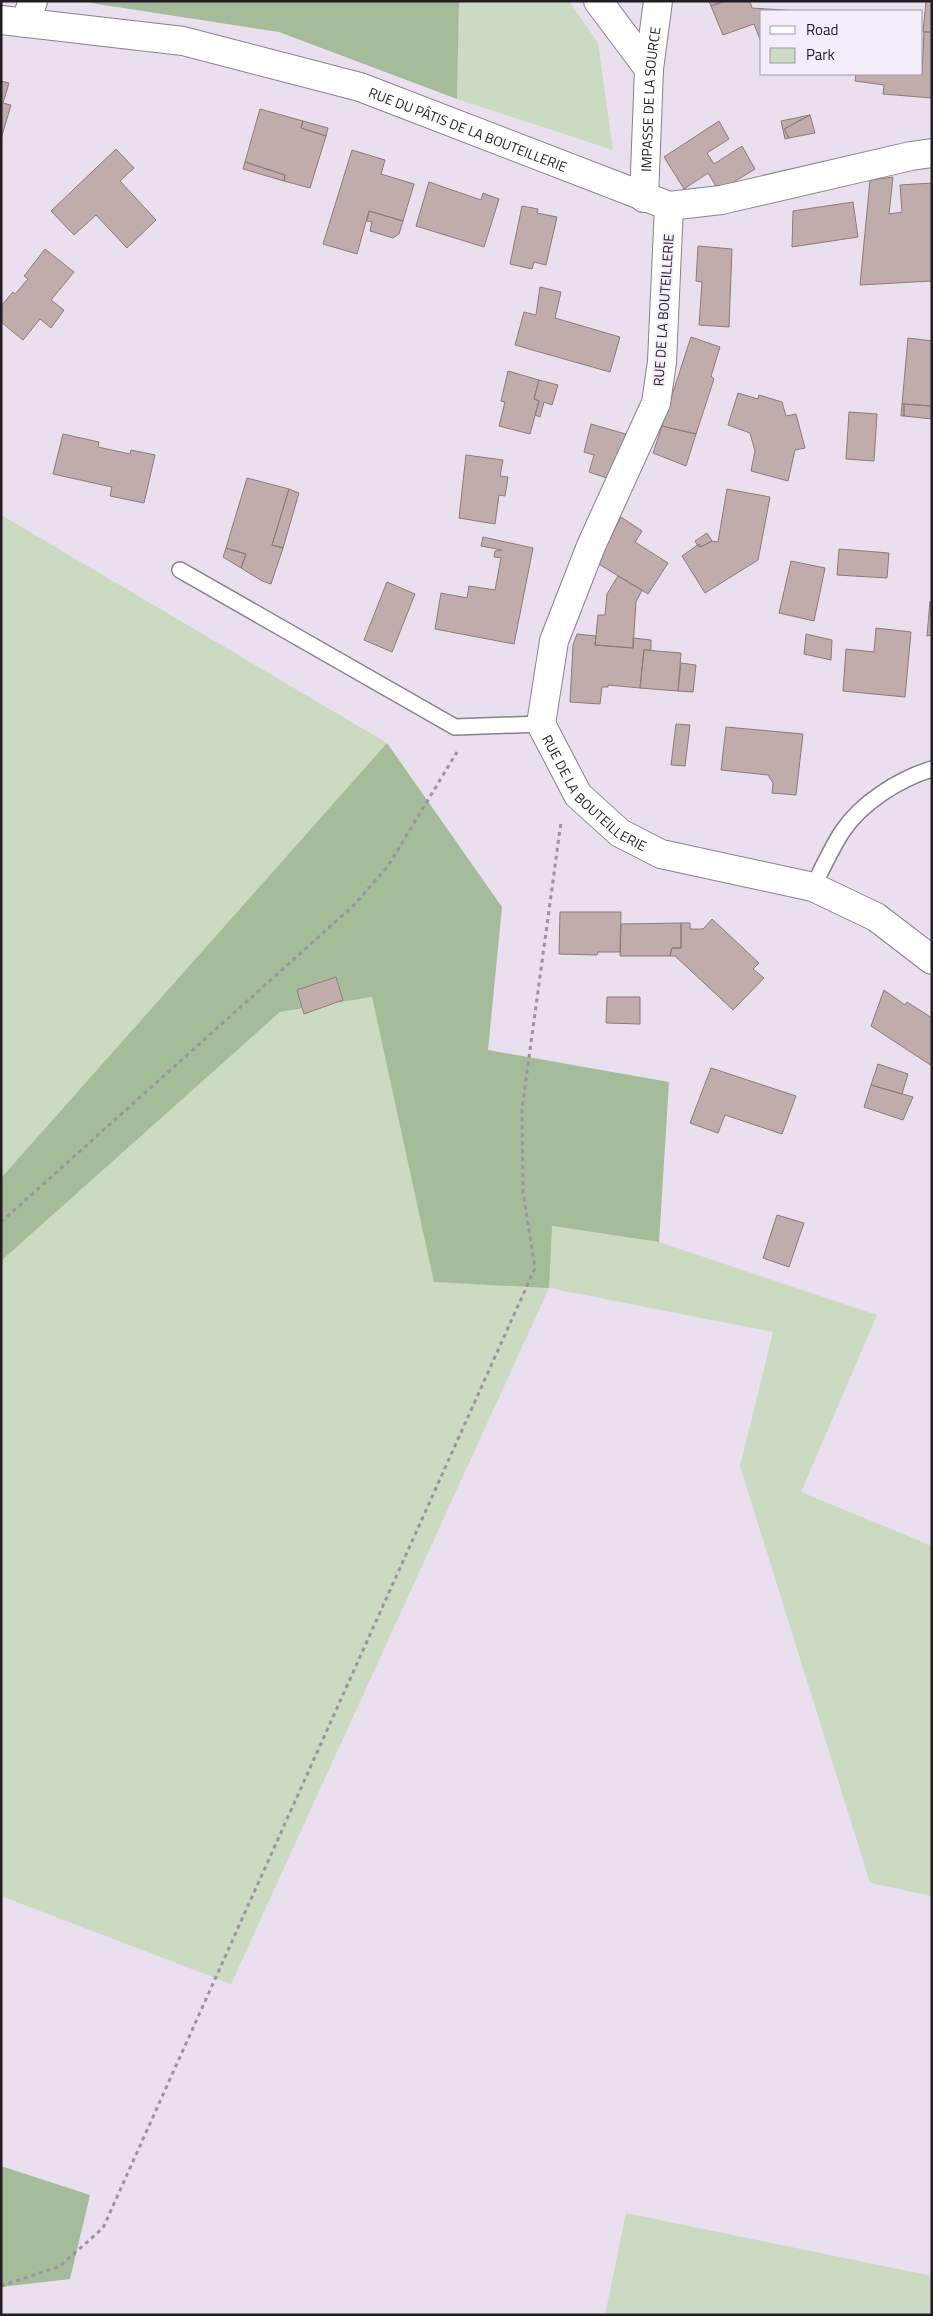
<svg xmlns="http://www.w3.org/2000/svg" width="933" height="2316" font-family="'Titillium Web',sans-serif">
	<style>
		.green { fill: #cadbc2 }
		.forest { fill: #a4bc99 }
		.building { fill: #c0acaa; stroke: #8d7b79 }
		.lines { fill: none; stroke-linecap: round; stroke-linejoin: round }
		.service-casing { stroke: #89808e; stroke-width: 18 }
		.minor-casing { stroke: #89808e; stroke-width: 30 }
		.path { stroke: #9b93a0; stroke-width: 3; stroke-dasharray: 4 4; stroke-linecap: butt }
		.service { stroke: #fff; stroke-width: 15 }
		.minor { stroke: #fff; stroke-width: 28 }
		.labels { text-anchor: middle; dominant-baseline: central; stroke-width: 4; stroke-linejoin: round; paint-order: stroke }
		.street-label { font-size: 14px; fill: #211d23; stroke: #f6edfc }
	</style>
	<rect width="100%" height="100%" fill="#e9dfef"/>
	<path class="green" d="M459,1H569L598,43L613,150L457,99Z
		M1,515L387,743L1,1178Z
		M372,997L435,1282L551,1226L659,1242L877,1315L801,1492L932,1546V1896L870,1883L740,1466L773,1332L549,1288L231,1984L1,1896V1261L280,1012Z
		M626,2213L932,2276V2315H605Z"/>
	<path class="forest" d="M91,1H459L457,99L279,32L91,3Z
		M387,743L502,907L488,1050L669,1082L659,1242L552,1226L549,1288L434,1282L372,997L280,1012L1,1261V1178Z
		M1,2166L90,2195L70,2279L1,2287Z"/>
	<path class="building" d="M709,1H725L711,6Z
		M725,1H750L752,8L798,11H762V44L754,24L723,35L711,6Z
		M926,1H932V32H923Z
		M924,32H932V98L883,94L884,85L855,81L856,74H922Z
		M1,81L9,83L3,103L11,105L1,139Z
		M260,109L303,121L301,128L326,136L310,188L284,181L285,175L245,162Z
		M810,115L784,129L789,138L785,139L781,121Z
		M810,115L815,133L789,138L784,129Z
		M303,121L328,128L326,136L301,128Z
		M719,121L729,139L707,153L714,164L742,146L755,169L719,191L708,173L684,189L664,157Z
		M116,149L134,168L120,181L156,220L127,248L96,215L74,235L51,211Z
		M352,150L385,160L381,174L414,184L403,221L369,211L357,254L323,244Z
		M245,162L285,175L284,181L243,169Z
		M893,177L889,214L902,212L900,185L932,183V281L860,285L870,180Z
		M429,182L481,200L483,193L499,199L484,247L416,226Z
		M853,202L858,237L792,247L793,211Z
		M522,206L538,209L537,213L557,217L546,265L534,262L532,269L510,264Z
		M369,211L403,221L399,234L393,238L370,231L372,222L367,221Z
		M698,246L732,249L729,327L699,325L702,282L696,281Z
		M45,249L74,272L51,300L64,310L51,328L40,319L23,340L1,322V306L13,292L15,294L28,279L24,276Z
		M540,287L561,292L555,318L620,337L610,372L515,345L524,312L536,315Z
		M691,337L720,347L711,376L714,379L696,434L662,426Z
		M908,338L932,341V406L902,404Z
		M508,371L539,380L534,399L539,401L530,434L499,426L505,402L501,401Z
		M539,380L558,385L552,405L544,402L540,417L535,415L539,401L534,399Z
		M738,393L758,399L759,395L782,402L786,416L796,414L805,448L795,450L788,481L751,471L755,451L750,433L728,425Z
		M902,404H904V416H901Z
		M904,404L932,406V419L904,416Z
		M849,412L877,414L874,461L846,459Z
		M591,424L629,435L610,479L589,472L594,455L584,452Z
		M662,426L696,434L686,466L653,453Z
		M63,434L99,442L98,447L130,454L131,450L155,455L144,503L110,496L112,487L53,474Z
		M466,455L503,460L500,476L508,477L505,496L499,495L495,524L459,518Z
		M247,478L289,489L272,545L283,548L271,584L262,581L241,568L246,554L226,548Z
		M289,489L299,493L283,548L272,545Z
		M727,489L770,497L758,560L705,593L682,556L699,544L701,547L712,541L718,542Z
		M621,517L642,531L635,542L668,563L648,594L597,563Z
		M707,533L712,541L701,547L698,546L695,541Z
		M483,537L533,548L514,644L435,629L441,593L467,598L469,586L495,590L501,558L494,557L495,551L502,550L481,546Z
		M226,548L246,554L241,568L223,557Z
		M839,549L889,553L887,578L837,575Z
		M791,561L825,568L814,621L779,613Z
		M618,576L642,590L636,602L633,648L595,645L598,615H605L607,594Z
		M387,582L415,594L392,652L364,640Z
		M930,601L932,635L927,636Z
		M876,628L911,632L905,697L843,691L846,649L874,652Z
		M577,634L596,636L595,645L633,648V638L651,640V650H644L640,688L608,685V687H602L600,704L570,702L573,645Z
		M806,634L832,640L831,660L804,654Z
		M644,650L681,653L678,691L640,688Z
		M681,663L696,665L693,692L678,691Z
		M676,724L690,725L685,766L671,765Z
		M726,727L803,734L796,795L772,793L773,783L768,775L721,770Z
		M560,912H621L620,952H598L597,955L559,954Z
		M712,919L759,963L753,969L764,978L733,1010L675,956H670L672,948H681V923H690V929H703Z
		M681,923V948H672L670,956H620L621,924Z
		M336,977L343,1000L304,1014L297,990Z
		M884,990L905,1005L907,1002L932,1018V1066L871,1026Z
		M607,997H640V1024L606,1023Z
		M878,1064L908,1074L902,1094L871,1085Z
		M711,1068L796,1096L782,1134L725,1115L718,1133L690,1123Z
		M871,1085L913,1097L903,1120L864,1107Z
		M777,1215L804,1223L789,1267L763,1258Z"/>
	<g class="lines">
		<defs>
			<path id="service" d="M180,570L455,727L541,724
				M813,887C822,869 831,849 842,832C861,803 899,779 932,769"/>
			<g id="minor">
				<path d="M598,1L649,69"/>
				<path id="s1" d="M1,20L183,41L360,87L669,206L721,200L911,156L932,153"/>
				<path d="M25,23L33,1"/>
				<path id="s2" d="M644,198L649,69L658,1"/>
				<path id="s3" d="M669,206L662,362L656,403L591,546L554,641L541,724L578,795L620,833L661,854L813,887L876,917L932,960"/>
			</g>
		</defs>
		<use href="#service" class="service-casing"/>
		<use href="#minor" class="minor-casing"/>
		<path class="path" d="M1,1222L353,906L388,866L457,752
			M1,2286L60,2266L103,2228L535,1268L523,1192L522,1109L561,822"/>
		<use href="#service" class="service"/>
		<use href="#minor" class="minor"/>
	</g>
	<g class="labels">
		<g class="street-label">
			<text stroke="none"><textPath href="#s2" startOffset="99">IMPASSE DE LA SOURCE</textPath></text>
			<text stroke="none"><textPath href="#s1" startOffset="482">RUE DU PÂTIS DE LA BOUTEILLERIE</textPath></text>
			<text transform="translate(663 310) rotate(-86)">RUE DE LA BOUTEILLERIE</text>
			<text stroke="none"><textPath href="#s3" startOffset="630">RUE DE LA BOUTEILLERIE</textPath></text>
		</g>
	</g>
	<rect width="933" height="2316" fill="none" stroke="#211d23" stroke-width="5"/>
	<rect x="760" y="10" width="162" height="65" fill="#f6edfc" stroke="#a19aa5"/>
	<rect x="770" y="26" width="25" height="8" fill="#ffffff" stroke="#a19aa5"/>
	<text x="806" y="35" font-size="15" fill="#211d23">Road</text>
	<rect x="770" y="48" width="25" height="15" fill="#cadbc2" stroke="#a19aa5"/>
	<text x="806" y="60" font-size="15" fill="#211d23">Park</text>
</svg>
